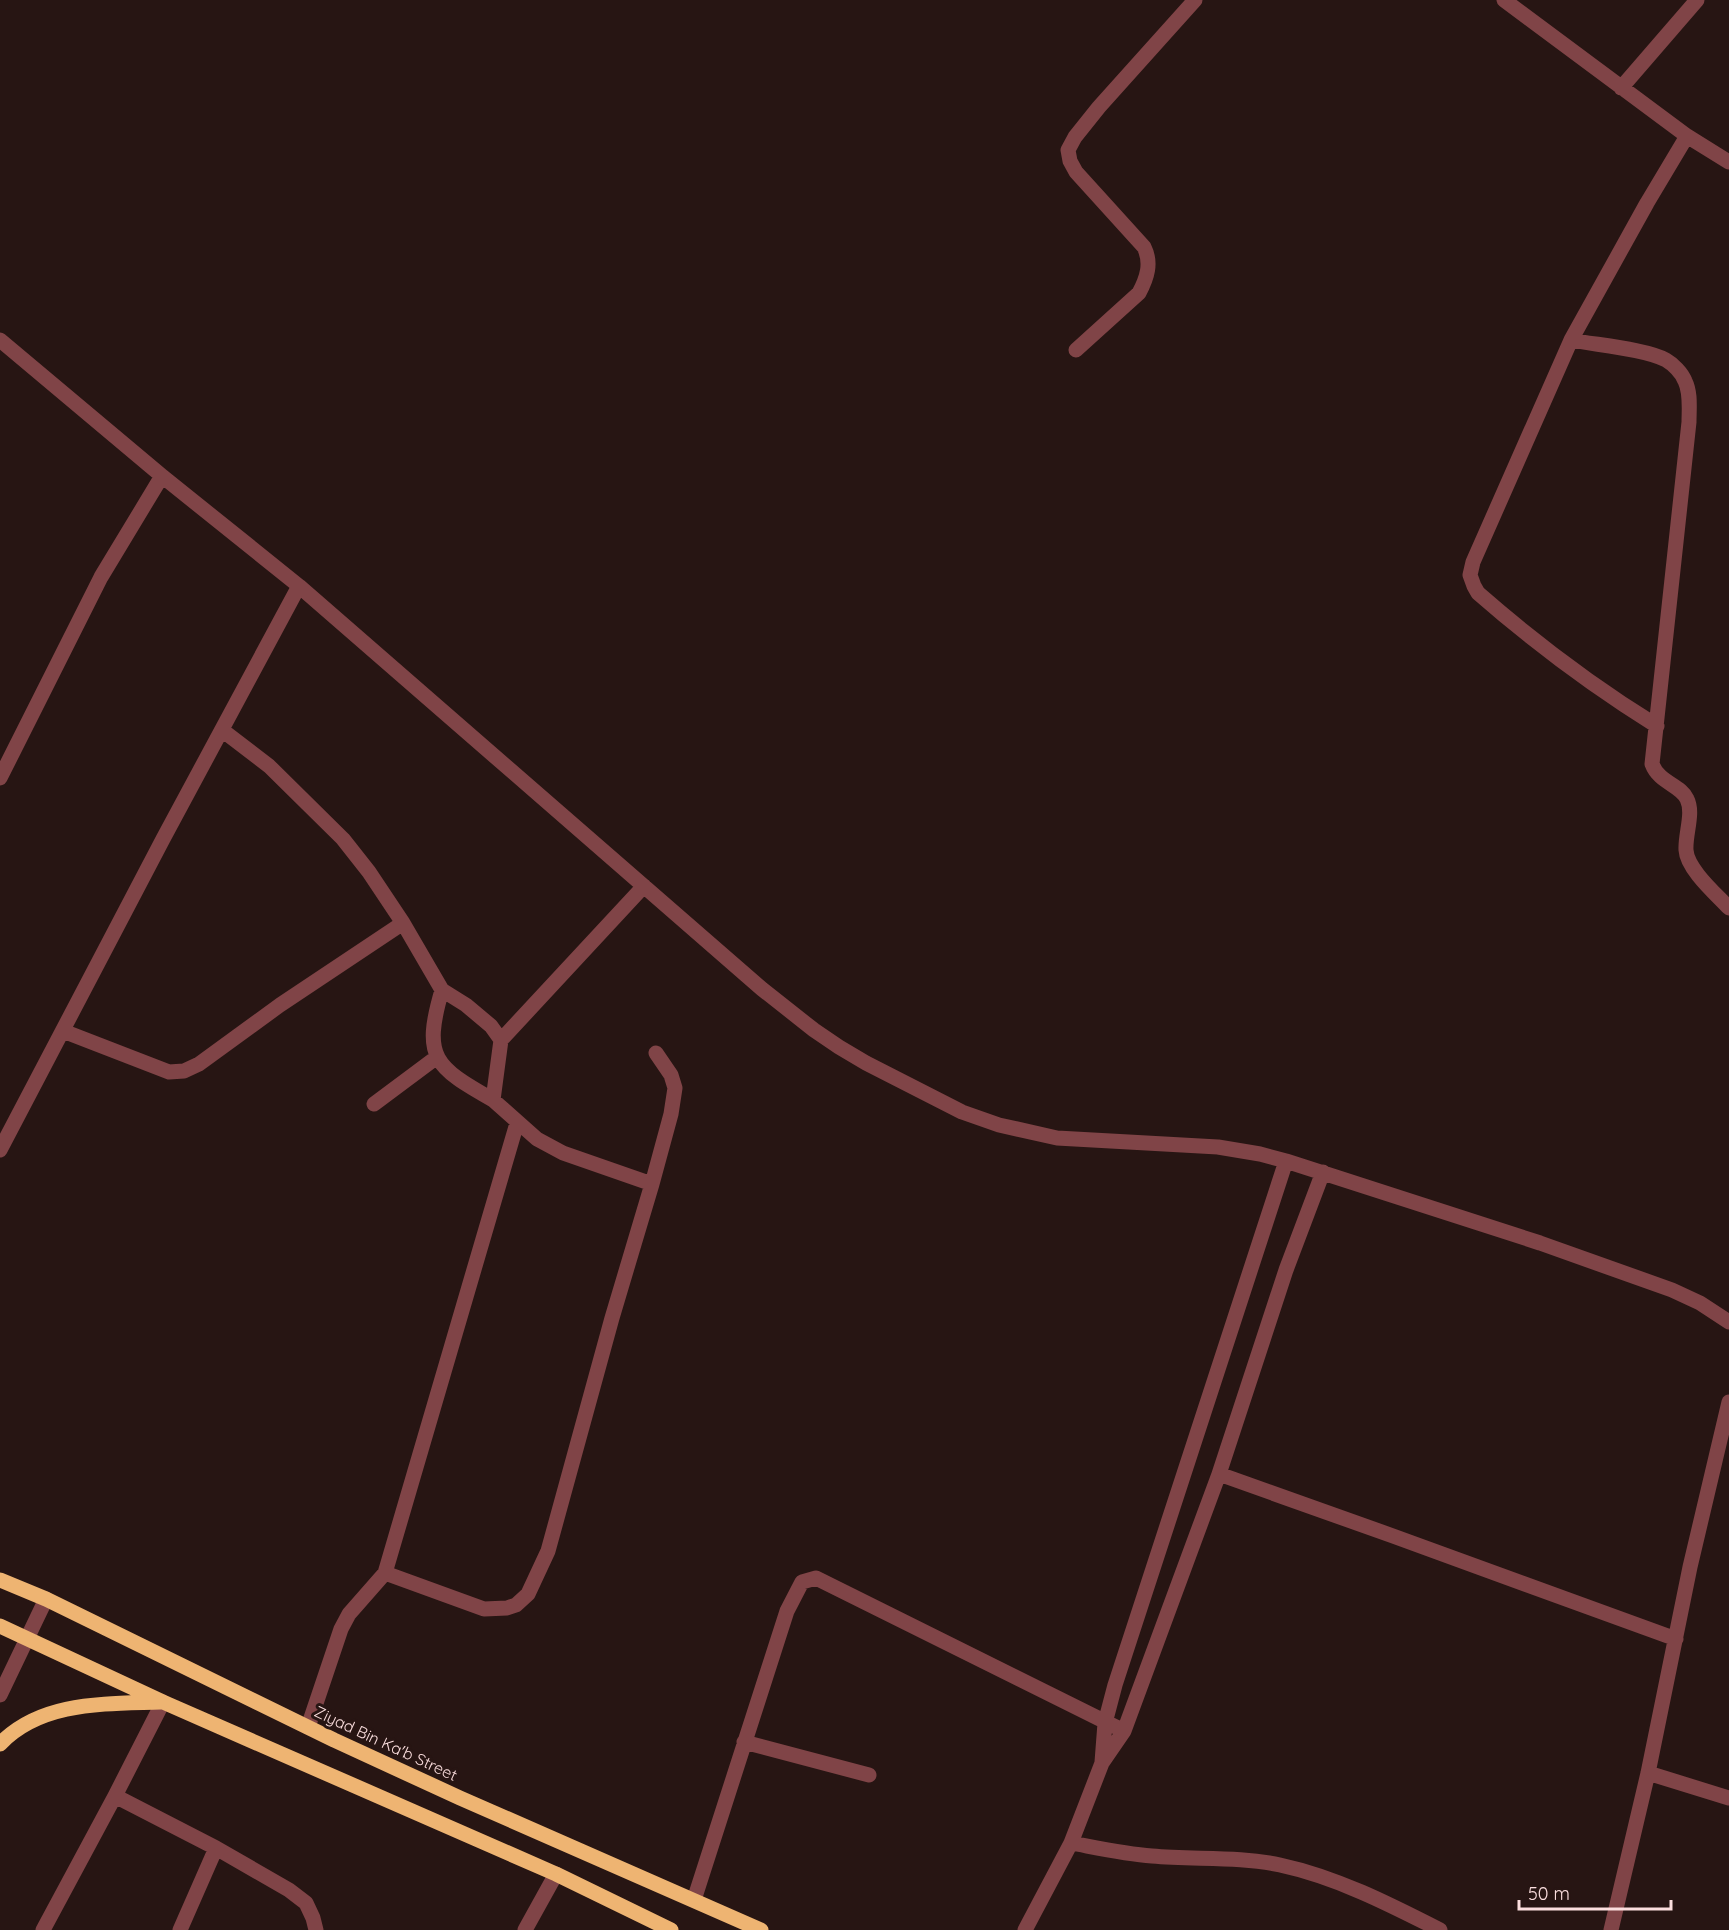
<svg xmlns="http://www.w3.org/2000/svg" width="1729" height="1930" font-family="Quicksand,sans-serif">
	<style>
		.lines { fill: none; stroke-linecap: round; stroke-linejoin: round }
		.minor { stroke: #804447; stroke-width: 15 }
		.major { stroke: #eeb472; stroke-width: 15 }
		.labels { text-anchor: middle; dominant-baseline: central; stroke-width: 6; stroke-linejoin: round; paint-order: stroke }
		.street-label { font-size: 16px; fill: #fbdede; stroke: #271513 }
	</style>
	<rect width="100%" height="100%" fill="#271513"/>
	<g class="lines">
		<path class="minor" d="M1504,0L1687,136L1729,162
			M1621,88L1697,0
			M1687,136L1647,203L1571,340C1596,345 1646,349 1666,360C1673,364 1682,373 1685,381C1691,393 1689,409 1689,422L1652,764C1659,783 1681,785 1687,799C1694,813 1685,834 1686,850C1687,869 1716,894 1729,908
			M0,340L162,476L299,586L762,989L814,1030L839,1047L866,1063L962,1112L999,1125L1057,1138L1218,1147L1260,1154L1286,1161L1540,1243L1672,1290L1700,1303L1729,1322
			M1571,340L1473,562L1470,575L1474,586L1478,593C1534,642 1594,687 1657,726
			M1076,350L1139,293C1147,278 1152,263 1144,247L1076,172L1070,161L1068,150L1075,137L1099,107L1195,0
			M222,730L269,766L343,839L369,872L403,923L442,990L466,1005L491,1026L501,1040
			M0,778L101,577L162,476
			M644,886L501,1040L493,1100L537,1139L563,1153L652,1184
			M442,990C422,1058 435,1067 493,1100
			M63,1031L169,1072L184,1071L199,1064L280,1005L403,923
			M374,1104L437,1057
			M0,1150L163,839L299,586
			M1219,1474L1393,1536L1676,1639
			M385,1573L484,1609L507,1608L516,1605L528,1594L548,1551L612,1318L652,1184L671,1114L675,1088L671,1075L656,1053
			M0,1695L46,1599
			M308,1727L341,1629L349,1614L385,1573L517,1123
			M744,1742L869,1775
			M1102,1762L1105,1723L1115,1685L1286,1161
			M1648,1773L1729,1798
			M115,1796L216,1848L180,1930
			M1071,1843C1098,1848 1125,1854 1152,1856C1194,1860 1238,1856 1280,1865C1336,1877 1389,1904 1440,1930
			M216,1848L289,1890L306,1903L313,1918L316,1930
			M694,1900L787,1611L802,1582L816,1578L1124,1731
			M43,1930L115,1796L163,1702
			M525,1930L556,1874
			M1025,1930L1071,1843L1102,1763L1124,1731L1219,1474L1286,1270L1323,1172
			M1611,1930L1648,1773L1690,1567L1729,1402"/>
		<path class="major" d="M0,1580L46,1599L334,1740L460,1798L761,1930
			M0,1626L163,1702L556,1874L671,1930
			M0,1744C41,1701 105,1704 160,1702"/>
	</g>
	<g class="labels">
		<g class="street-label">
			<text transform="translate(386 1743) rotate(25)">Ziyad Bin Ka'b Street</text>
		</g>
	</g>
	<path d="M1519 1900v9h152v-9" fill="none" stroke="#fbdede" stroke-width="3"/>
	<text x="1528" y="1900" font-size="18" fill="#fbdede" stroke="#271513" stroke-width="4.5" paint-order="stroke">50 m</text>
</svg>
